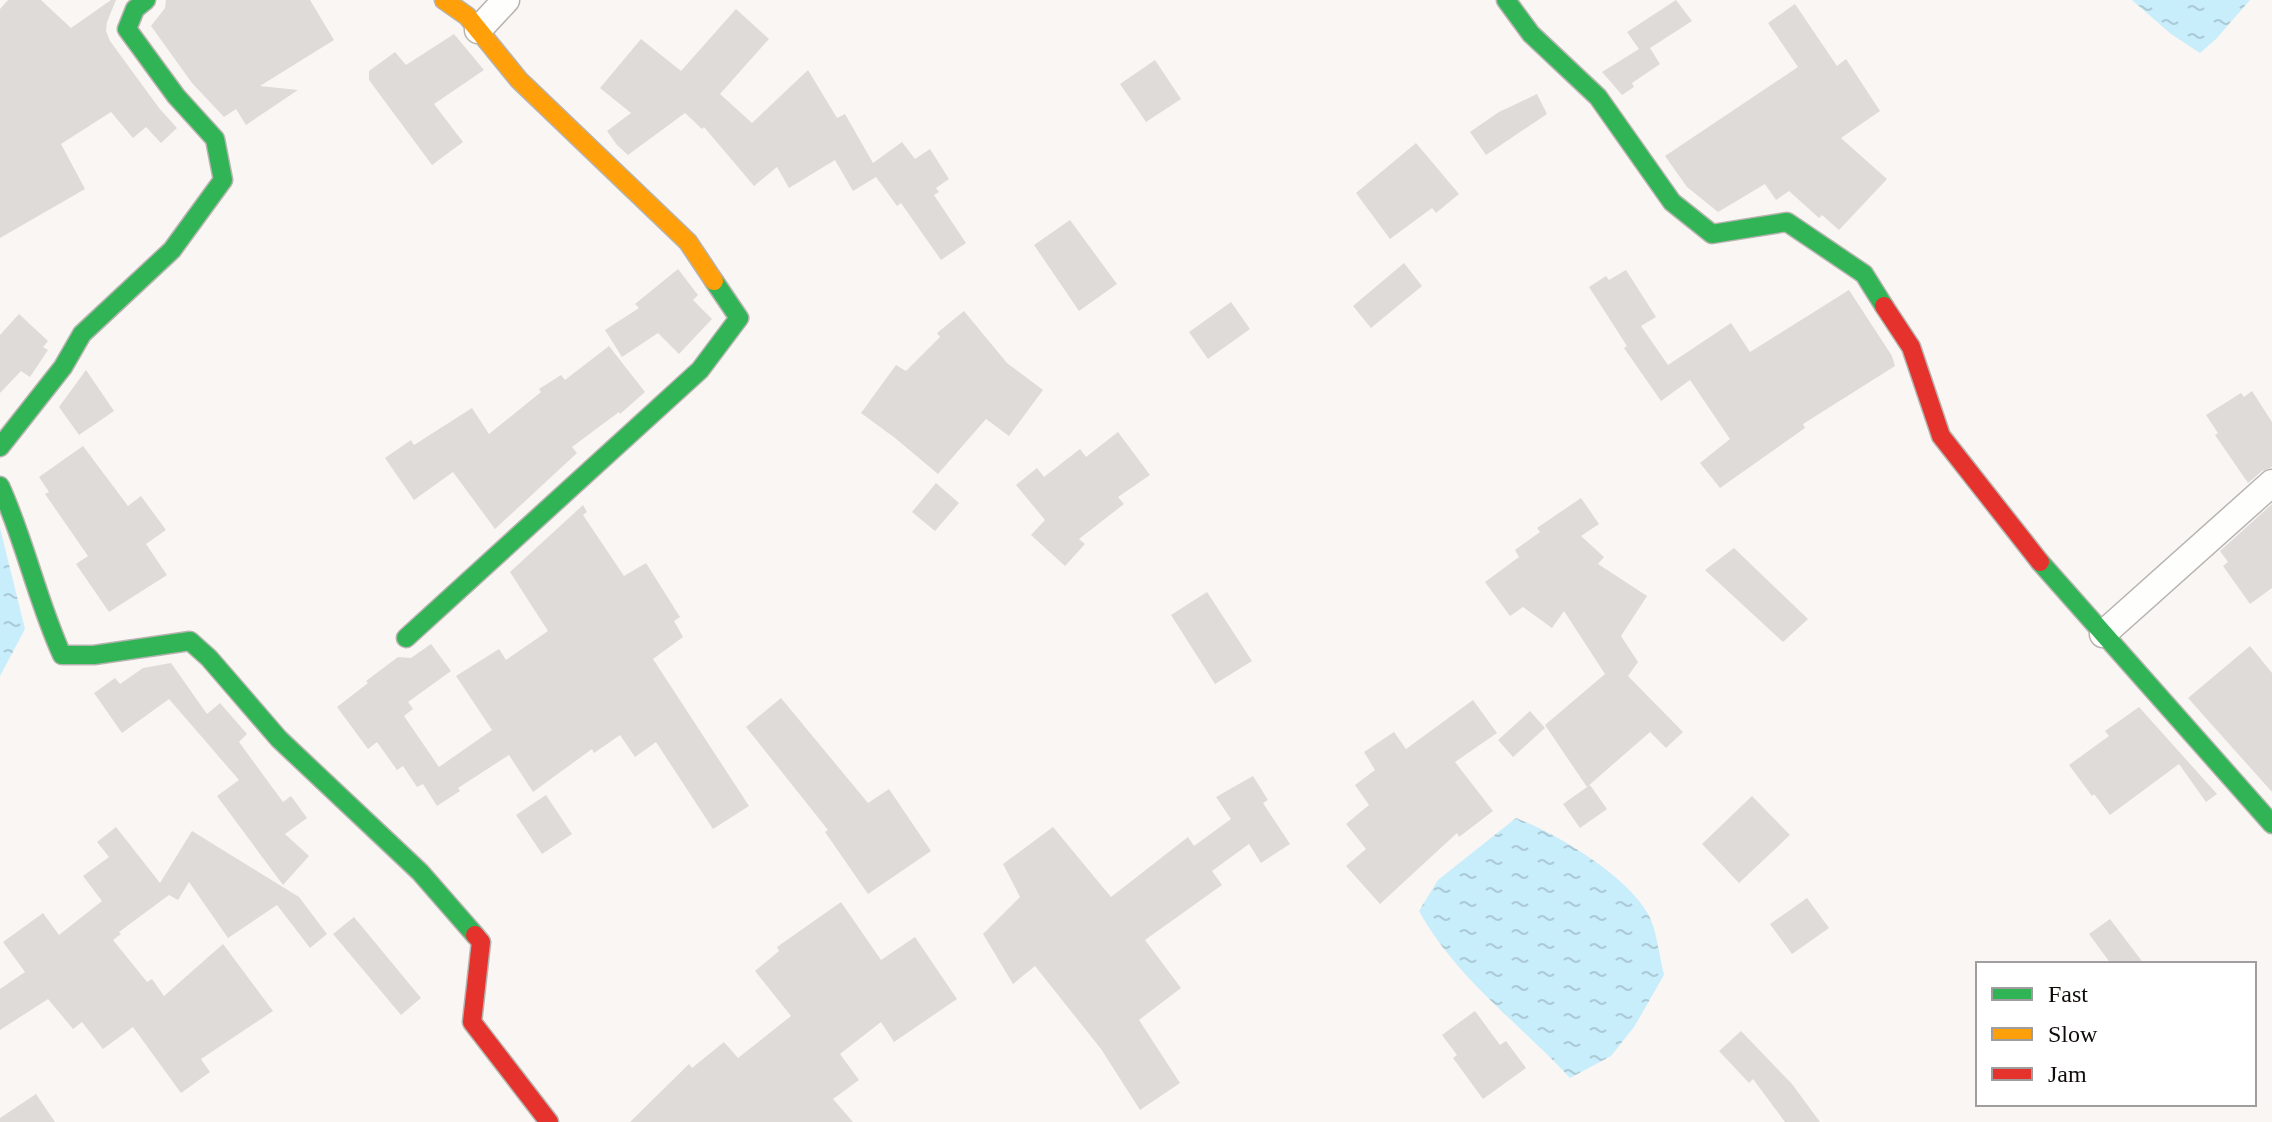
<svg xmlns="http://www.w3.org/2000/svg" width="2272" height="1122" font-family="Georgia,serif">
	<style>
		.water { fill: url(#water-ripples) }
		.building { fill: #dfdbd8 }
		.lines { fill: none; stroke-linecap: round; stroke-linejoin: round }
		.street-casing { stroke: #b7b3b0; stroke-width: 29 }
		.fast-casing { stroke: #b7b3b0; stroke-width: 21 }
		.slow-casing { stroke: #b7b3b0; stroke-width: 21 }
		.jam-casing { stroke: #b7b3b0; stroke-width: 21 }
		.street { stroke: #fefefd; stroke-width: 26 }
		.fast { stroke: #30b455; stroke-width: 18 }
		.slow { stroke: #ff9f0a; stroke-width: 18 }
		.jam { stroke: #e5322d; stroke-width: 18 }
	</style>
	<defs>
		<pattern id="water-ripples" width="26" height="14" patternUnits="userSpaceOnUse" patternTransform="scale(2)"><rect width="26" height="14" fill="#c8edfb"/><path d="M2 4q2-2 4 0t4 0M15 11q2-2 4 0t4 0" fill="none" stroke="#abcad6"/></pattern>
	</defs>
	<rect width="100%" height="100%" fill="#faf6f3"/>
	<path class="water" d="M2132,0H2250L2216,39L2200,53L2171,34Z
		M0,528L25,629L0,676Z
		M1516,818C1557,834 1626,875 1648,914C1657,930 1659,956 1664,975L1634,1027L1611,1056L1570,1078C1519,1023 1456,978 1419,911L1438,880Z"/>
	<path class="building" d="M8,0H41L71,28L111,0H116L107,22L106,31L110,41L159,108L177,128L161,143L146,127L133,138L111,112L61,144L85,189L0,238V9Z
		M166,0H310L334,40L260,86L298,90L246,125L236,109L224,117L192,83L151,26L165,8Z
		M1676,0L1692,21L1650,48L1660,64L1632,83L1634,87L1622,95L1602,72L1639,49L1627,32Z
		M1795,4L1837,66L1846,59L1880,111L1841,138L1887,179L1839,230L1822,215L1819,218L1789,191L1776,200L1765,184L1718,212L1687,187L1665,156L1798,67L1768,23Z
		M736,9L769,39L720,94L752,123L808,70L837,118L845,114L873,163L902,142L915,159L930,149L949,179L936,188L939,192L934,195L966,243L941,260L901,203L897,206L876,177L853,191L835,160L789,188L777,167L754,186L704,127L702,129L685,113L628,155L617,145L607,131L631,113L600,88L641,39L681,71Z
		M454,34L484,70L434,104L463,142L432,165L369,80V71L395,52L406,65Z
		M1155,60L1181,99L1146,122L1120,84Z
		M1537,94L1547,114L1486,155L1470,132L1499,112Z
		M1416,143L1459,194L1436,213L1432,208L1390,239L1356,193Z
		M1070,220L1117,284L1079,311L1034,245Z
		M1404,263L1422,286L1371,328L1353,306Z
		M678,269L698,295L693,300L712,319L679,354L658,333L622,357L605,330L639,308L635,304Z
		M1626,270L1656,317L1641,326L1668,365L1731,323L1750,352L1849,290L1892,356L1895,366L1803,424L1805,428L1720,488L1700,463L1730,439L1690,380L1661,401L1624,348L1627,346L1589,287L1606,276L1609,280Z
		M1231,302L1250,329L1208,359L1189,332Z
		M964,311L1007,363L1043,390L1009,436L986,419L938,474L895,438L861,413L896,365L906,371L940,337L937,333Z
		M19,314L48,341L43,347L48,350L30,377L21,371L0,393V335Z
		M609,346L645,392L620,414L619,412L572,447L577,453L495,529L453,472L414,500L385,458L411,440L414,445L472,408L489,434L541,392L539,389L561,375L565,380Z
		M86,370L114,411L79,435L59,407Z
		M2252,391L2272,422V467L2262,471L2248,483L2215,435L2218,433L2206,415L2241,393L2244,397Z
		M1118,432L1150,475L1118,497L1124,504L1079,539L1085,544L1065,566L1031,535L1045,520L1016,485L1037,468L1044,477L1080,449L1086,457Z
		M83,446L128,506L141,496L166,530L146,544L167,575L109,612L76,564L88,556L45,494L49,492L39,477Z
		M936,483L959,503L935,531L912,512Z
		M1581,498L1599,524L1581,536L1604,557L1598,564L1647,596L1621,636L1638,662L1628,676L1683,732L1666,748L1650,732L1587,787L1545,725L1605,674L1564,611L1552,628L1523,607L1510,616L1485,582L1519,557L1515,550L1540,532L1537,528Z
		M2272,504V588L2250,604L2223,566L2228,562L2220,551Z
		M583,505L587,512L583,515L624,576L646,563L680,617L674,621L683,637L653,659L749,806L713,829L656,742L635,757L620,735L594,753L592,749L533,792L509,755L458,788L460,791L437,806L423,784L417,787L403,766L397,770L377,742L368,749L337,707L368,683L366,681L398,657L411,658L431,644L451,671L408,702L413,709L404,716L439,767L492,730L456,676L499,649L506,660L548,631L510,572Z
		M1734,548L1808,619L1783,642L1705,570Z
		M1207,592L1252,661L1215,684L1171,615Z
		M2250,646L2272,673V792L2188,698Z
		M171,663L207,714L220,703L247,734L239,742L283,802L291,796L307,818L285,834L309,856L283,885L217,796L239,780L169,699L122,733L94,693L115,678L120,684L143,668Z
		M781,698L868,803L889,789L931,851L868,894L825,832L828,830L746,727Z
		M1473,700L1497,733L1455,762L1493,811L1459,837L1457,833L1380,904L1346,866L1366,849L1346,824L1369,805L1355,785L1375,770L1364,752L1394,732L1406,749Z
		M2139,707L2217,794L2206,802L2179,764L2110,815L2094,794L2092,796L2069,765L2109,736L2105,731Z
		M1530,711L1545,728L1513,757L1498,740Z
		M1253,776L1268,800L1263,803L1290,844L1261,863L1249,844L1212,871L1222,885L1145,940L1181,988L1139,1020L1180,1083L1140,1110L1101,1049L1035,966L1013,984L983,934L1020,897L1003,864L1053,827L1111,897L1188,837L1194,846L1231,819L1216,797Z
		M1590,785L1607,809L1580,828L1563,804Z
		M546,795L572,834L542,854L516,815Z
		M1752,796L1790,835L1739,883L1702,844Z
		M116,827L160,883L192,831L299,897L327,934L310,948L277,905L228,938L189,882L178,900L169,895L119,932L121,934L113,940L147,982L152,979L164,996L223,944L273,1011L201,1059L210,1072L181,1093L133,1027L103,1049L82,1022L73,1029L48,999L0,1030V989L25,972L3,942L43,913L59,935L102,901L83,876L109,857L97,842Z
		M1807,898L1829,928L1792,954L1770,924Z
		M841,902L881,960L915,937L957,999L894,1042L881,1022L840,1054L859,1080L833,1099L853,1122H630L689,1064L692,1068L724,1042L738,1058L791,1016L755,971L779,951L777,947Z
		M354,917L421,998L401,1015L333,934Z
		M2110,919L2144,964H2111L2089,934Z
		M1475,1011L1500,1045L1506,1041L1526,1068L1483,1099L1453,1058L1457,1055L1442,1035Z
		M1741,1031L1792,1084L1820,1122H1785L1753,1079L1749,1083L1719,1051Z
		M36,1094L55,1122H0V1118Z"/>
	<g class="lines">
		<defs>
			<path id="street" d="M478,30L506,0
				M2103,634L2272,483"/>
			<path id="fast" d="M1506,0L1531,34L1598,97L1672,202L1712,234L1787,222L1864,274L1884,306
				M0,447L63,367L82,334L172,250L223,180L215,139L176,96L127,29L135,9L146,0
				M0,486C25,541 37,600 62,655H94L190,641L209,658L279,739L420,872L475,935
				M2040,562L2272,824
				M406,638L700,370L739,318L714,281"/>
			<path id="slow" d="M444,0L467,16L519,80L688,242L714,281"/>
			<path id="jam" d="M1884,306L1911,347L1941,436L2040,562
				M475,935L481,942L472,1022L549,1122"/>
		</defs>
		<use href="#street" class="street-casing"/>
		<use href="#fast" class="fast-casing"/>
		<use href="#slow" class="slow-casing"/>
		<use href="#jam" class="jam-casing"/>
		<use href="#street" class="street"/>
		<use href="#fast" class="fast"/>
		<use href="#slow" class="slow"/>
		<use href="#jam" class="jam"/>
	</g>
	<rect x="1976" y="962" width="280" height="144" fill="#ffffff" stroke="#9f9d9d" stroke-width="2"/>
	<rect x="1992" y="988" width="40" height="12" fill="#30b455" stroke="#9f9d9d" stroke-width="2"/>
	<text x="2048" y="1002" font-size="24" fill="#100b09">Fast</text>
	<rect x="1992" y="1028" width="40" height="12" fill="#ff9f0a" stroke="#9f9d9d" stroke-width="2"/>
	<text x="2048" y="1042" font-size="24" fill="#100b09">Slow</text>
	<rect x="1992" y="1068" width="40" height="12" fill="#e5322d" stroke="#9f9d9d" stroke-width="2"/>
	<text x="2048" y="1082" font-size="24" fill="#100b09">Jam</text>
</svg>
